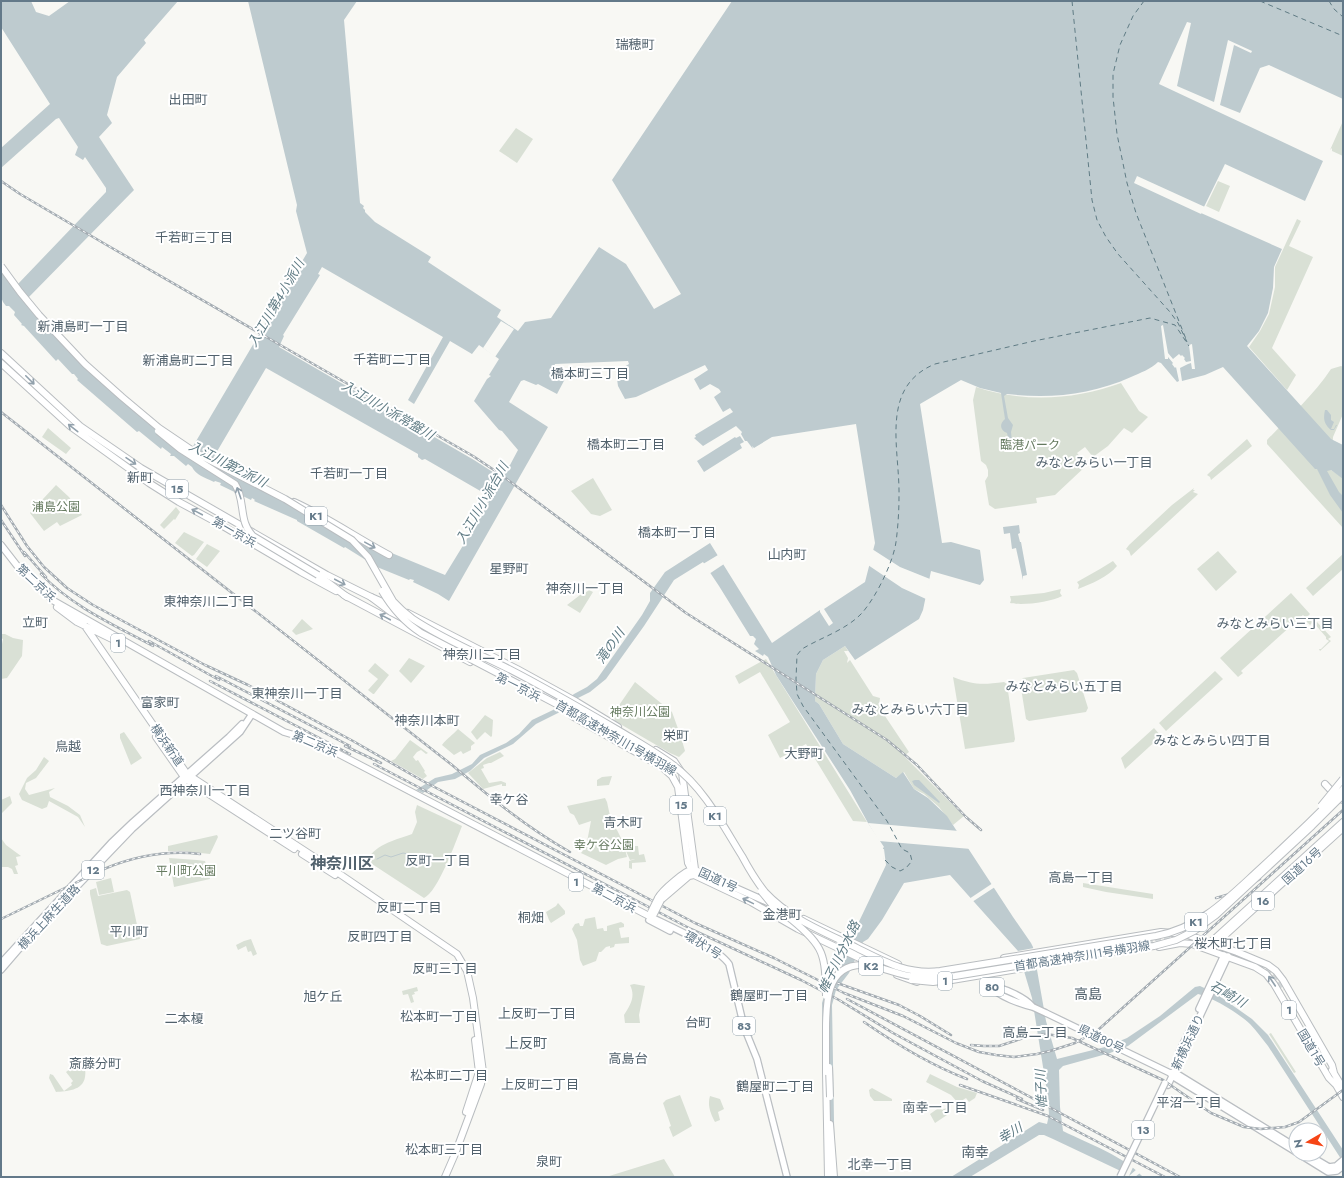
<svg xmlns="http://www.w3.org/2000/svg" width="1344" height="1178" font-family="Jost,'Noto Sans JP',sans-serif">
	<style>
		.green { fill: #d9e0d5 }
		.water { fill: #becbcf; fill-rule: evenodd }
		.pier { fill: #f8f8f4 }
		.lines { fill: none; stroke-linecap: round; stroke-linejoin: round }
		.stream { stroke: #becbcf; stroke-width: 1 }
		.ferry { stroke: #5f7b84; stroke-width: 1; stroke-dasharray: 5 4; stroke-linecap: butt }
		.trunk-tunnel { stroke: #d3d8d9; stroke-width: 6; stroke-dasharray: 6 3; stroke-linecap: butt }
		.primary-casing { stroke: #babec2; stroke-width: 8 }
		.trunk-casing { stroke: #b9bdc0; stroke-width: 8 }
		.motorway-casing { stroke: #b9bdc0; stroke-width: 8 }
		.primary { stroke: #fff; stroke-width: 5.5 }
		.trunk { stroke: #fff; stroke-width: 6 }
		.motorway { stroke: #fff; stroke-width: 6 }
		.rail-casing { stroke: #a4acb2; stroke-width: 2.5 }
		.rail { stroke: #fff; stroke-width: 1; stroke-dasharray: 3; stroke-linecap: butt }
		.primary-bridge-casing { stroke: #babec2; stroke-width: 8; stroke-linecap: butt }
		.trunk-bridge-casing { stroke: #b9bdc0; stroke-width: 8; stroke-linecap: butt }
		.motorway-bridge-casing { stroke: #b9bdc0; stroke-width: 8; stroke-linecap: butt }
		.primary-bridge { stroke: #fff; stroke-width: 5.5 }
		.trunk-bridge { stroke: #fff; stroke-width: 6 }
		.motorway-bridge { stroke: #fff; stroke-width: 6 }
		.oneway { stroke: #92a1ac }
		.labels { text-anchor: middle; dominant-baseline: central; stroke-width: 4; stroke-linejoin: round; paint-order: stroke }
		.shield { fill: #fff; stroke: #92a1ac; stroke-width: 1 }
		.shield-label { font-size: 11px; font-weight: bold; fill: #637989 }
		.park-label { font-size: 12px; fill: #657a5f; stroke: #fff }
		.street-label { font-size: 12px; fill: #637989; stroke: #fff }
		.neighbourhood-label { font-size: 13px; fill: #52626d; stroke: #fff }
		.water-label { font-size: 13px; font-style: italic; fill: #5f7b84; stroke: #fff }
		.quarter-label { font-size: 14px; fill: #52626d; stroke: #fff }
		.district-label { font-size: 16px; font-weight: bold; fill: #52626d; stroke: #fff }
	</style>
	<rect width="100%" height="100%" fill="#f8f8f4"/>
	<path class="green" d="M1343,121V156L1332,151V148L1330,150Z
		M516,128L533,139L517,163L499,151Z
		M1218,181L1230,186L1219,212L1206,206Z
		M1297,219L1301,221L1289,246L1313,257L1272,348L1296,375L1287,390L1249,347L1260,331L1269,314L1275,287V267Z
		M1341,366L1343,367V414L1333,437L1331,470L1343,478V528L1267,444V440C1289,417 1313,396 1331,369Z
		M1121,383L1139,411L1148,417L1132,433L1124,428L1108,446L1093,457L1085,447L1077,453L1087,465L1055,495L1036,498L1037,503L995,509L989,505L985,481L988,476V470L986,465L981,461L973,400L976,387C1024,403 1074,400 1121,383Z
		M48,428L71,448L66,454L42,437Z
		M1247,439L1252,446L1211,480L1210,477L1207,475L1209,473Z
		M593,478L612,510L600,516L591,514L571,491Z
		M56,485L69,497L82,515L60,526L57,522L44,531L30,513Z
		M1194,488L1193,490H1195L1193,492L1198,494L1195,497L1131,556L1129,551L1126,549L1129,545L1172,505Z
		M176,507L180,512L175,520L174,519L164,529L160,525Z
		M184,532L204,542L194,555L192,556L175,543Z
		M207,544L220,551L207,567L196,559Z
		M1218,551L1237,572L1216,591L1197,569Z
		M1343,554V569L1313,596L1306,588Z
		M1113,561L1117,566C1108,577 1091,584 1078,589L1079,585L1077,582L1100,569Z
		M1061,589L1060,593L1062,596C1051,602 1022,606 1010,603L1011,600L1010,596H1012L1044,593Z
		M589,590L593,592L580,613L567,605L584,592L585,593Z
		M1291,593L1310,614L1306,618L1303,615L1241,671L1243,673L1238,677L1220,658Z
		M1311,616L1316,621L1315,622H1317L1331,637L1328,639L1331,641L1320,651L1319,649H1321L1329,641L1326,639V637L1313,622L1310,625L1306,621Z
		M302,619L313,629L296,635L292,631Z
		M1,634H5L13,638L23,640L22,656L7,678L1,679V649L3,639L1,638Z
		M845,646L848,651H844L848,658L847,663L850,660L873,696L880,698L879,705L881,710L909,752L904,756L964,816L953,825L939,807L924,794L914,789L904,772L896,778L843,744L819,704L815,701L816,674L823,660Z
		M409,658L425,666L411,683L399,671Z
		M766,659L867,822L853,821L806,744L780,758L768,735L790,722L760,672L739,684L735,676Z
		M375,663L389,675L374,694H373L368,690L378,679L368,671Z
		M1074,670L1077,673L1088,708L1086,712L1029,721L1026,719L1020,682L1023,678Z
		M1215,671L1223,679L1166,731L1159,723Z
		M953,677C974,685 982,685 1004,682L1007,684L1015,739L1014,742L965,749Z
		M635,682L672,712L681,737L685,751L679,757L670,753L615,721L613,714Z
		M485,715L493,720L492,736L491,737L485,732L477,740L471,732Z
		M1154,728L1161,736L1125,769L1121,758Z
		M458,729L475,743L471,746V750L463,754L461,751L454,755L442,745C447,738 453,735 458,729Z
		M124,732L142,758L131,765L120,738V734Z
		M410,740L428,753L426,754L421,750L417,752L413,757L416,761L418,760L425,771L424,772L427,776L423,779L391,761L395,759Z
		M500,752L504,756L491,763H489L483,765L484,768L481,769L489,783L501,781L506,783V786H502V784L483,789L468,773L487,758Z
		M44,757L49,761L36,778L26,783L25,789L29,795L55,788L49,792L50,797L68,806L80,815L85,827L78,817L49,801L47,807L42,809L22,800L19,794L27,778L36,770Z
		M612,776L609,785L597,786V780L602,777Z
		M10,796L12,803L1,814V800Z
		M605,798L607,802L612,825L617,830L621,838L623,839L624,847V842H627L629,846H638L639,855L644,854L646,862L632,863V869L629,868V861L635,859L630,860L625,849L627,857L618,859L606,865L581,853L586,847L591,821L579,825L574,815L570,813L567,806Z
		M417,805L462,826C456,841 438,892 424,898L369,862L368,859C376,844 398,839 412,834L417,822L415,812Z
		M217,835L218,837L210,854L182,851H168V846Z
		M1,838L6,845L21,856L16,857L18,865L15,866L18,874H14L12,869L8,867H1Z
		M169,858L197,860L205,861L210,879L174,887Z
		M111,878L114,892L99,895L96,882Z
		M1083,883L1153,894V899L1106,892L1083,887Z
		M96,888L98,896L127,890L130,892L140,939L107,946L101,944L90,894V890Z
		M558,903L565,911V914L551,923L549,920L546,912L556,906Z
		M595,917L597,929L603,928L604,931H607V926L621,922L624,924V927L619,928L621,938L629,937V943L615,944L614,947L610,948V946L606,947L601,952H599L596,961L583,966L580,960L577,940L572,929L575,924L579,923L580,926H583L585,919Z
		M251,939L257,954L253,956L251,951L248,952L246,946L238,950L236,945L244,941Z
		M634,984L645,986L639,1015L640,1023H625L624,1015C630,1005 636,997 630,985Z
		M417,987L418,991L414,992L415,994L412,995L414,1002L411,1003L408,994L403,995L402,991Z
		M1271,1033L1296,1072L1294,1073L1269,1034Z
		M82,1062C85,1068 86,1070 85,1077C83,1091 66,1091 56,1092L49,1078L50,1074L53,1075L64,1091L72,1085L71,1083L73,1081L66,1072L70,1069V1068Z
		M930,1074L957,1087L977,1093L975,1098L969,1102L966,1098L958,1103L951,1095L926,1082Z
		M872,1088L892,1099V1101H874L870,1096L869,1090Z
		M680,1095L692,1126L673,1137L669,1127L671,1126L663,1103L666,1100Z
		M710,1096L720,1099L724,1109L718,1112L720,1120L715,1122C711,1114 707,1106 710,1096Z
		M940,1107L942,1110L946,1108L950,1113L935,1123L930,1114Z
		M664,1159L675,1177H606Z"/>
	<path class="water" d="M1,1H31L36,12L49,16L70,1H178L144,40L146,43L117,77L107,115L112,123L99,137L134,190L27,299L82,360L142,413L192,448L307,253L296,211L297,205L248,1H357L344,20L360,203L364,206L363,208L365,210V212L375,222L431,257L428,262L501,310L497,317L518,331L525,322L551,318L599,247L626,264L654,309L681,294L612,180L732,1H1343V99L1269,65L1260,68L1240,113L1220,105L1234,45L1251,53L1252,51L1228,40L1214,102L1177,86L1191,23L1187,22L1159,84L1323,161L1305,201L1225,164L1201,213L1282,249L1274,267L1273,288L1268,313L1259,331L1247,346L1331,439L1343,445V479L1331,470L1327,471L1339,492L1343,496V513L1330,495L1317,469H1315L1223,367L1205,375L1182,381L1180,368L1188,364L1191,363L1192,369H1195L1192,344L1189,345L1191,361L1186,362L1184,359L1185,358L1182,355L1181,356L1179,354L1173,359L1168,353L1163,325L1161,326L1165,359H1168V357L1173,363L1172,364L1175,368L1176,367L1179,381L1177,382L1161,363L1158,362C1151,369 1140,373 1131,377C1091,395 1050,399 1007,394L1004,396L1008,418L1013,425L1011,432L1012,442H1009L1007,433C1000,430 999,424 1005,419L1001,393L980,388L961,380L920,404L942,543L951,542L980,550L984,580L980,585L931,571L923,610L919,619L855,660L845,646L823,660L816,674L815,701L819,704L843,744L896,778L903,772L914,789L928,798L947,816L1013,917L1031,943L1033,947L1046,1021L1057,1059L1105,1047L1127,1038L1160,1016L1195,987L1200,986L1215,993L1252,1019L1268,1035L1343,1150V1162L1268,1046C1262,1039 1257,1031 1250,1024C1238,1013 1214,998 1198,994L1128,1046L1110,1053L1063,1066L1059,1070L1060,1107L1063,1131C1089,1144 1124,1156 1143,1177H1130L1127,1174L1053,1139L1044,1135H1039L970,1177H951L1039,1122L1047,1124L1049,1115L1048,1098L1032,998L1018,951L950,875L904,883L882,920L868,939L863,942L849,973L836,990L832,1005L835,1177H825L822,1003L828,983L836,976L854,937V932L886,865L884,849H883L884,859V860L883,848L884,847L868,823L850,790L776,675L768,657L764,654L763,656L755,651L759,649L754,644L756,639L753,636H750L719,586L703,562L674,580L644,626L606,679L590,692L578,698L558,713L536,724L513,744L484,758L470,771L455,779L438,782L423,793L416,790L435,778L452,774L472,764L480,755L506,743L519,734L532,720L553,710L574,694L587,687L597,679L642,615L650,601V593L665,572L710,543L772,643L820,610V612L829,626L833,623L824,609L865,582L875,543L856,424L772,437L754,448L752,446L753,449L747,441H745L741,434L742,432L736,426L703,446L694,438L696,437L695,435L733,412L730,408L723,412L714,397L721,392L719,389L710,384L700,390L694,379L708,370L705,365L636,397L625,399L618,386L616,372L629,364L628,361L555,364L553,369L554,370L566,377L557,394L538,384L536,385L524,380L521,381L509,402L548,427L449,601L438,594L413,582L414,580L410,579L409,580L377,567L345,547L344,548L297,521V520L254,501L255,500L252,498L251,500L220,485L221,483L215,481L214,482C204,477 196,475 192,467L188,464L186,466L174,456H170L171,454L162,447L161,449L139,431L137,432L77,380L78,379L74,374H72L58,359L56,361L24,326L21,325L22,324L14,315L15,312L9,306H6L3,302L1,297V263L17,285L106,192V188L85,157L83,160L75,155L78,147L59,118L56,119L1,168V148L50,104L1,27ZM322,267L443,337L408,400L414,404L450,341L472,354L479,345L499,359L489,375L491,376L487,379L474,401L499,430L502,431L518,450L510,465H508L499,476L474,460L279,347L284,336L283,335L320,275L318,274ZM266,368L418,454V457L422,460L425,459L489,496L487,502L489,503L445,575L382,549L287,496L212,460Z
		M1325,410H1327L1331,415V420L1334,422L1331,429H1334L1336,425H1337L1334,430H1331C1324,424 1323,419 1325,410Z
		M740,436L744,442L740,444L742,448L704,472L697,461L735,437L736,438Z
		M1019,525L1020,533L1018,534L1020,542H1021L1027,575L1023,576V580L1016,548L1012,549L1010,533L1004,534L1003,527Z
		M915,780H919L940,802L939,803L914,785L912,781Z"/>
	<path class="pier" d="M1137,176L1205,207L1201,214L1134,183Z
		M501,321L514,329L495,357L483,348Z
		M872,549L900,567L930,579L926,599L902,588L868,565Z
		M718,555L724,564L709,574L703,564Z
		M868,823L959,831L971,849L879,841Z
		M993,883L995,887L972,902L969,899Z
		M1034,948L1038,969L1023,972L1018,951Z
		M1125,1160L1134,1165L1129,1176L1137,1169L1140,1173L1135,1177H1128L1119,1172Z"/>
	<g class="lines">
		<path class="stream" d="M377,859L385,855L391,857L403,853L408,854L413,862"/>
		<path class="ferry" d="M1072,1L1092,200L1097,220L1106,237L1118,254L1170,312L1178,323L1187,342
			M1144,1L1133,16L1120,45L1113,74V97L1117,134L1127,183L1136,213L1186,339
			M1260,1L1343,36
			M1329,1L1334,9L1343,17
			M885,860L892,867L900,871L906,868L912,861L910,853L902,849L887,821L803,706L797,694L796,679L797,655L802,649C822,637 846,630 862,613C876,597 893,563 896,542C898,527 899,511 899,496C900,449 879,387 935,364L1034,341L1150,318L1175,325L1189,346"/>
		<path class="trunk-tunnel" d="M1155,938L1183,937
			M1138,944L1161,941
			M1207,947C1224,952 1258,961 1270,973C1275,978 1278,985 1282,991"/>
		<defs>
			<path id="primary" d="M649,916C669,926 716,946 729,964L744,1027L757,1059L787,1177
				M649,920L670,931
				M1,963L111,843L133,822L229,737L242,724
				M1,970L38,927L132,829L240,732L252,714
				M1032,1006C1025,998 1004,987 992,987C996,996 1024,1005 1033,1007
				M1199,1009L1224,955
				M1046,1013L1170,1073L1174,1072L1296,1147
				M1179,1052L1192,1026
				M1170,1073L1172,1076L1296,1152
				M1168,1085L1228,956
				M1299,1154L1328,1172L1337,1171L1343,1166
				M1307,1154L1329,1167L1336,1166L1343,1160"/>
			<path id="trunk" d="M1,353L80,426L141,468L327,575L371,597L394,607
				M1,363L70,426L149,483L179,502L216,522L301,572L336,591
				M1,545L22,572L54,601L284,732L314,741L649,916
				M344,595L470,662
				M57,607L77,622L118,642
				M74,613L85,626L187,774L325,864L457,954L467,971L473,998L483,1072L481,1084L455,1154L445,1177
				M408,613L517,669L577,702L618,727
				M572,716L662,767L672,776L678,787L688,863L694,875
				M156,737L184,777L187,780L294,849
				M656,750L674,761L682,773L695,869L694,875
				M302,854L335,875
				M658,898C662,890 685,871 693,869L772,904
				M661,900L689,876L694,875L751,902L798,929L876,966
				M804,919L898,964
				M1210,943L1343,822
				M1213,946L1343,828
				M1159,947L1180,943L1192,944L1255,967L1266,974L1274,984L1319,1061L1329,1078L1337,1086
				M1067,956L1077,953L1138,944
				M1004,958L1161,932L1185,934L1237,952L1268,965L1276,971L1283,980L1332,1065L1334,1073
				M897,975L917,982
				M946,981L1023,968
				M1332,1070L1343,1088
				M1335,1083L1343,1097
				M466,1112L479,1072L475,1040"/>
			<path id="motorway" d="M294,502C327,517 357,538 389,555
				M318,575L347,597
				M371,597L391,612L428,631
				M464,652L519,680L555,701
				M558,699L582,712
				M1325,784L1338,798L1343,800
				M843,946L896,970
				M826,1072L828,1177
				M830,1124L834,1177"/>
		</defs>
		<use href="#primary" class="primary-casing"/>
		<use href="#trunk" class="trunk-casing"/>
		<use href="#motorway" class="motorway-casing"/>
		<use href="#primary" class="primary"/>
		<use href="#trunk" class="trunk"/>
		<use href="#motorway" class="motorway"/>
		<defs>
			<path id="rail" d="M1,181L20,194L105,244L473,456L500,474L686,613L887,740L917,765L966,817L981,830
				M1,412L452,765C491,798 526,827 570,852
				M1,505L27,546L44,567L67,588L93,605L205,665L248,685L353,741L421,780L695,923L774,958L844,993L903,1016L956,1043L979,1052L996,1055L1014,1057L1037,1054L1050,1051L1075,1043L1098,1030L1343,810
				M1,520L25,556
				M24,552L46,577
				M41,574C73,607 114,625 153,646
				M149,641L219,680
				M216,676L350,746
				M210,681L350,754
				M345,746L381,763
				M374,764L691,929L801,980L839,1000L893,1033L982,1081L1022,1099
				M1216,898L1240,891L1260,879
				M1,919L104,869C135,856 166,850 200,854
				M826,979L899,1005L920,1016L951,1035
				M847,999L1180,1177
				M864,1022C896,1044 930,1065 967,1079
				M971,1045L984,1046H999L1030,1036L1046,1034L1072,1038L1163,1080L1211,1113L1244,1127L1261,1129L1285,1127L1299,1122L1343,1090
				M960,1085L1048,1116L1165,1177
				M1017,1099L1043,1110"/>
		</defs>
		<use href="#rail" class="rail-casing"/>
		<use href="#rail" class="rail"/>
		<defs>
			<path id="primary-bridge" d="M1033,1007L1046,1013
				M1120,1177L1165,1083"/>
			<path id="trunk-bridge" d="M651,912L658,898
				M654,914L661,900"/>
			<path id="motorway-bridge" d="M1,266L20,292L39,315L85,364L122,397L159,428L196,453L285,499L352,540L368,557L393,601L402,610L413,619C443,639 477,653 509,669C546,688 582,709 618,730C636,741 656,752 673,765C704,788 722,824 742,856C749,869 756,881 765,892C790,919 824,932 857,948C885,962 908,975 940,971L1156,936C1202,927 1229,897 1262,867C1289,842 1316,816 1343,789
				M158,431L180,449L235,484C246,501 238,521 253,536L318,575
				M382,591C392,608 404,622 421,633L564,708L666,765
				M1321,806L1343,779
				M761,891L774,907L795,922
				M792,920C825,947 825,955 826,996
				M913,975L928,977L955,976L1078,956L1154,946L1176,940L1194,931L1216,915L1312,826L1343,795
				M912,980L933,982L950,980
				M829,1067L830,1097
				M826,1072C826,1059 826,1046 826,1032C826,1006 825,965 862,965C881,965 898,976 917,977"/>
		</defs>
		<use href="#primary-bridge" class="primary-bridge-casing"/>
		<use href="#trunk-bridge" class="trunk-bridge-casing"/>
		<use href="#motorway-bridge" class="motorway-bridge-casing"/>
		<use href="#primary-bridge" class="primary-bridge"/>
		<use href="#trunk-bridge" class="trunk-bridge"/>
		<use href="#motorway-bridge" class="motorway-bridge"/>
	</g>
	<defs><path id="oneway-shaft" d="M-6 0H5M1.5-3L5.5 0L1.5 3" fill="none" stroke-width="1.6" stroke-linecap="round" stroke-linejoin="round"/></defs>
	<g class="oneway">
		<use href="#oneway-shaft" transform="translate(30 380) rotate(45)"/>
		<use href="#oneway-shaft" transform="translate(73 428) rotate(-142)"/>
		<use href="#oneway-shaft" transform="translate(131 461) rotate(34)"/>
		<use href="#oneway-shaft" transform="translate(239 493) rotate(-109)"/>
		<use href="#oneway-shaft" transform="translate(197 512) rotate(-152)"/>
		<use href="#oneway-shaft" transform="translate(370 545) rotate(29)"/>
		<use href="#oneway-shaft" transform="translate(340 582) rotate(28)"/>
		<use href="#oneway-shaft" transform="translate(385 617) rotate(-152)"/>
		<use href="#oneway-shaft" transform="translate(748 901) rotate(-154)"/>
		<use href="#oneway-shaft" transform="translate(1272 981) rotate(-124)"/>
	</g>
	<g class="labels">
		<g class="shield">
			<rect x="166" y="480" width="22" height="18" rx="3"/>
			<rect x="305" y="507" width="22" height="18" rx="3"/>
			<rect x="111" y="634" width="14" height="18" rx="3"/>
			<rect x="670" y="796" width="22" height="18" rx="3"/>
			<rect x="704" y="807" width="22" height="18" rx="3"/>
			<rect x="82" y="861" width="22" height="18" rx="3"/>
			<rect x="569" y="873" width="14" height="18" rx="3"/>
			<rect x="1252" y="892" width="22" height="18" rx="3"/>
			<rect x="1185" y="913" width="22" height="18" rx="3"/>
			<rect x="859" y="957" width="24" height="18" rx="3"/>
			<rect x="938" y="972" width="14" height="18" rx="3"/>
			<rect x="980" y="978" width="24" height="18" rx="3"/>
			<rect x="1282" y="1001" width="14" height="18" rx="3"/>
			<rect x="733" y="1017" width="22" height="18" rx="3"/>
			<rect x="1132" y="1121" width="22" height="18" rx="3"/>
		</g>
		<g class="shield-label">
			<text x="177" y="489">15</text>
			<text x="316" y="516">K1</text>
			<text x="118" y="643">1</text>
			<text x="681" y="805">15</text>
			<text x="715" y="816">K1</text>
			<text x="93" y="870">12</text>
			<text x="576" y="882">1</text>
			<text x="1263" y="901">16</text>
			<text x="1196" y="922">K1</text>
			<text x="871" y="966">K2</text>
			<text x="945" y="981">1</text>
			<text x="992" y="987">80</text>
			<text x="1289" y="1010">1</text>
			<text x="744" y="1026">83</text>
			<text x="1143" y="1130">13</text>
		</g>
		<g class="park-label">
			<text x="1030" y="445">臨港パーク</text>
			<text x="56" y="507">浦島公園</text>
			<text x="640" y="712">神奈川公園</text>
			<text x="604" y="845">幸ケ谷公園</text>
			<text x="186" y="871">平川町公園</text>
		</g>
		<g class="street-label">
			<text transform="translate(234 532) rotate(30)">第一京浜</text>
			<text transform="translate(36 583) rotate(43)">第二京浜</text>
			<text transform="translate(518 687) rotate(27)">第一京浜</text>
			<text transform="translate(616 738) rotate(30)">首都高速神奈川1号横羽線</text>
			<text transform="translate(315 744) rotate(23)">第二京浜</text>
			<text transform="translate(167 745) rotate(55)">横浜新道</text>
			<text transform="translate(1302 866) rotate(-42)">国道16号</text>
			<text transform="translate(718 880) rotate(25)">国道1号</text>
			<text transform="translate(614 898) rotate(28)">第二京浜</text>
			<text transform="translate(49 917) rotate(-47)">横浜上麻生道路</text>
			<text transform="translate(703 945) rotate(32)">環状1号</text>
			<text transform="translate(1082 956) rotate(-9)">首都高速神奈川1号横羽線</text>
			<text transform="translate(1101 1039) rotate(26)">県道80号</text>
			<text transform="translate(1188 1042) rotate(-65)">新横浜通り</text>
			<text transform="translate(1311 1048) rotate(59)">国道1号</text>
		</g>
		<g class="neighbourhood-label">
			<text x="635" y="44">瑞穂町</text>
			<text x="188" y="99">出田町</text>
			<text x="194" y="237">千若町三丁目</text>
			<text x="83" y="326">新浦島町一丁目</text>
			<text x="392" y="359">千若町二丁目</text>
			<text x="188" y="360">新浦島町二丁目</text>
			<text x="590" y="373">橋本町三丁目</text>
			<text x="626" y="444">橋本町二丁目</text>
			<text x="1094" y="462">みなとみらい一丁目</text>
			<text x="349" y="473">千若町一丁目</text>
			<text x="140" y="477">新町</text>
			<text x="677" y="532">橋本町一丁目</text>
			<text x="787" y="554">山内町</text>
			<text x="509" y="568">星野町</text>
			<text x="585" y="588">神奈川一丁目</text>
			<text x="209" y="601">東神奈川二丁目</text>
			<text x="35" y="622">立町</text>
			<text x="1275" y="623">みなとみらい三丁目</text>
			<text x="482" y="654">神奈川二丁目</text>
			<text x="1064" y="686">みなとみらい五丁目</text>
			<text x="297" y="693">東神奈川一丁目</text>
			<text x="160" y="702">富家町</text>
			<text x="910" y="709">みなとみらい六丁目</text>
			<text x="427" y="720">神奈川本町</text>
			<text x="676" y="735">栄町</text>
			<text x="1212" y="740">みなとみらい四丁目</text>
			<text x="68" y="746">鳥越</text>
			<text x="804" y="753">大野町</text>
			<text x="205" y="790">西神奈川一丁目</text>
			<text x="509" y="799">幸ケ谷</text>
			<text x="623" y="822">青木町</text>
			<text x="295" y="833">二ツ谷町</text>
			<text x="438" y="860">反町一丁目</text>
			<text x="1081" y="877">高島一丁目</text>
			<text x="409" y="907">反町二丁目</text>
			<text x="782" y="914">金港町</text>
			<text x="531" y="917">桐畑</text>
			<text x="129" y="931">平川町</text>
			<text x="380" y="936">反町四丁目</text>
			<text x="1233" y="943">桜木町七丁目</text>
			<text x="445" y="968">反町三丁目</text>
			<text x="769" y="995">鶴屋町一丁目</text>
			<text x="323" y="996">旭ケ丘</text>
			<text x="537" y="1013">上反町一丁目</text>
			<text x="439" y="1016">松本町一丁目</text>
			<text x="184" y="1018">二本榎</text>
			<text x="698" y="1022">台町</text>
			<text x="1035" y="1032">高島二丁目</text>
			<text x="628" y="1058">高島台</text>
			<text x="95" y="1063">斎藤分町</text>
			<text x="449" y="1075">松本町二丁目</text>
			<text x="540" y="1084">上反町二丁目</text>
			<text x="775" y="1086">鶴屋町二丁目</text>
			<text x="1189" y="1102">平沼一丁目</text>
			<text x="935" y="1107">南幸一丁目</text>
			<text x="444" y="1149">松本町三丁目</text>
			<text x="549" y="1161">泉町</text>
			<text x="880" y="1164">北幸一丁目</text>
		</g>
		<g class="water-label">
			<text transform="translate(276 303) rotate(-60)">入江川第4小派川</text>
			<text transform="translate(388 410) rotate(30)">入江川小派常盤川</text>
			<text transform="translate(228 464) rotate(27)">入江川第2派川</text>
			<text transform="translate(482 503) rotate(-60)">入江川小派台川</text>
			<text transform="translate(610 646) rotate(-55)">滝の川</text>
			<text transform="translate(839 957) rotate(-64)">帷子川分水路</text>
			<text transform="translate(1228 994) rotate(30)">石崎川</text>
			<text transform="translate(1041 1089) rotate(-93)">帷子川</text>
			<text transform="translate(1010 1133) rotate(-31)">幸川</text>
		</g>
		<g class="quarter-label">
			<text x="1088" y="994">高島</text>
			<text x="526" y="1043">上反町</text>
			<text x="975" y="1152">南幸</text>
		</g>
		<g class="district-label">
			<text x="342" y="863">神奈川区</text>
		</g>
	</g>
	<rect width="1344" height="1178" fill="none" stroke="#637989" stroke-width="4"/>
	<g transform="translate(1308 1142) rotate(261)"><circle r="19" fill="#ffffff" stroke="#c1c9d0"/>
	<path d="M0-3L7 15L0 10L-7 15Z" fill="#f64516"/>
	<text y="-6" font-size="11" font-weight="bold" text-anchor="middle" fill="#637989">N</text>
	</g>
</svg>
